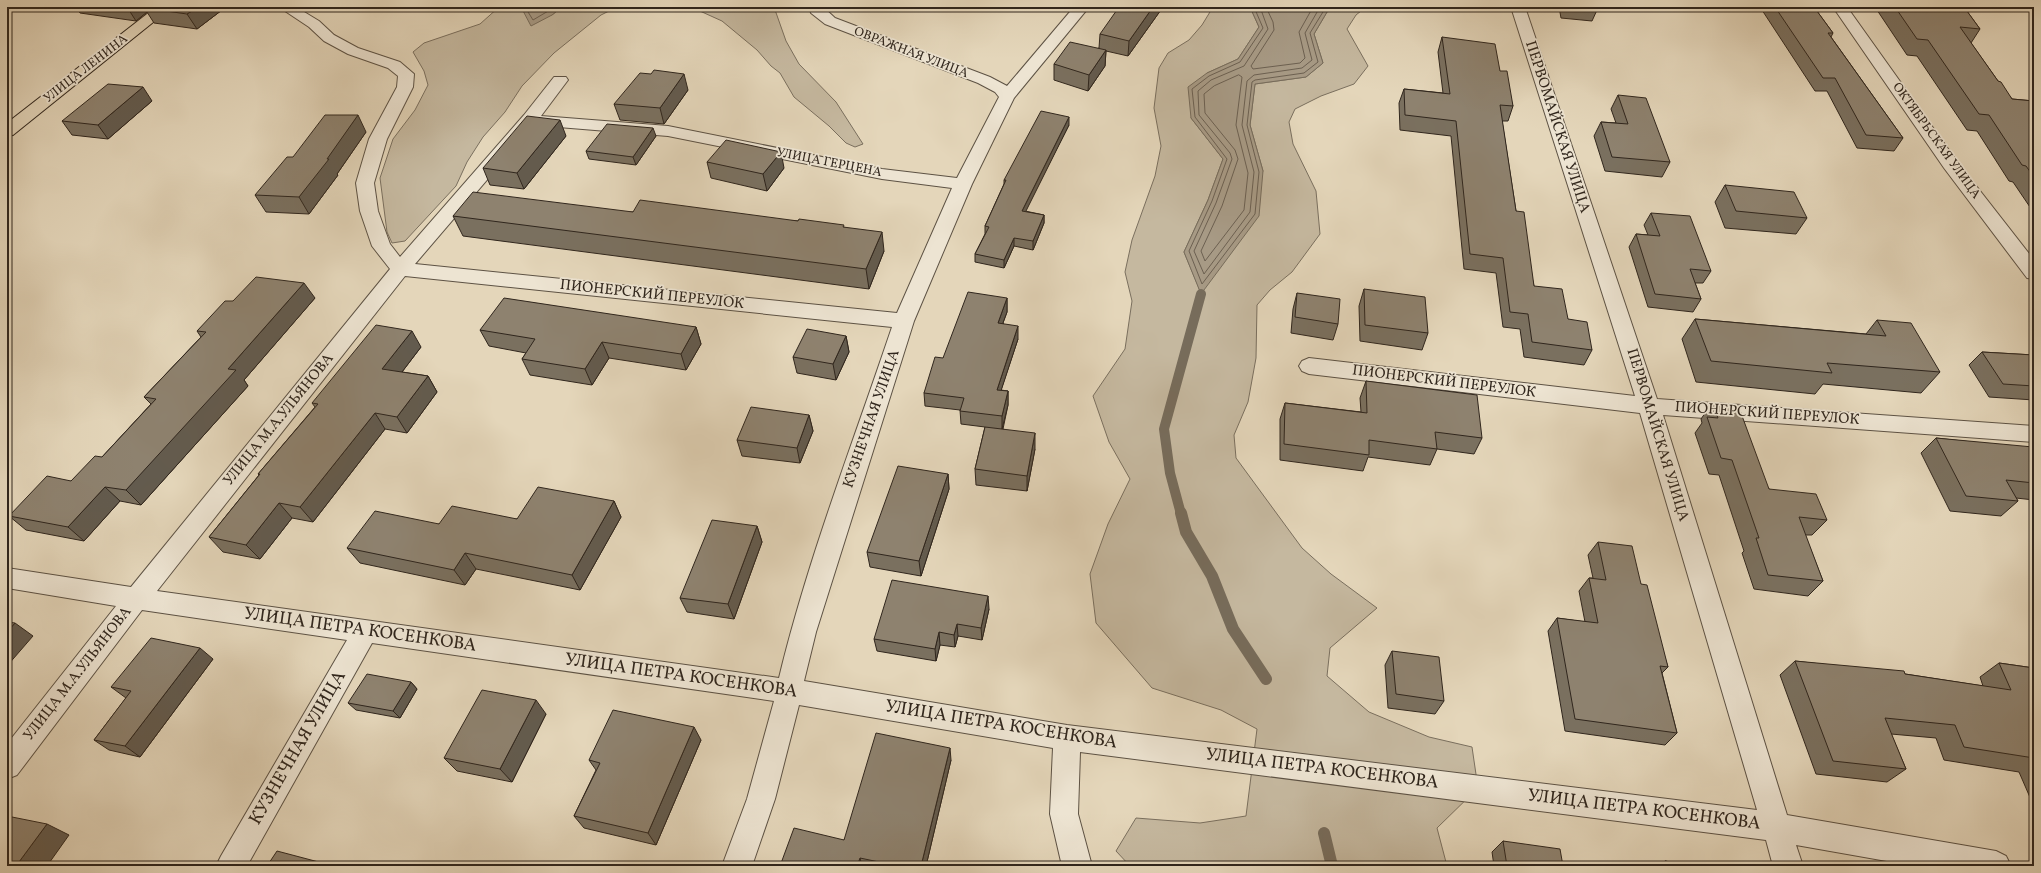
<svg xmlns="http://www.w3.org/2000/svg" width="2041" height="873" font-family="Vollkorn,serif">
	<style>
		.green { fill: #c5b89f; stroke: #7a6f5e }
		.water { fill: #a79a85; stroke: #776c5b }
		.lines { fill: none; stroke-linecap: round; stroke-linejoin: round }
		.shore { stroke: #6c6051; stroke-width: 1 }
		.stream-far1 { stroke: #776c5b; stroke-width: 10 }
		.stream { stroke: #776c5b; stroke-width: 12 }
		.minor-casing { stroke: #5d5244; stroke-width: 2 }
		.major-casing { stroke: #30261d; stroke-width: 2 }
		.minor { fill: #ede4d2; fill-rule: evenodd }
		.major { fill: #e4d6ba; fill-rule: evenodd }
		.wall { fill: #7a705f; stroke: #30261d }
		.shaded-wall { fill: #635b4e; stroke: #30261d }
		.building { fill: #8e826f; stroke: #30261d }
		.labels { text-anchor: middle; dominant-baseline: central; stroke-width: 3.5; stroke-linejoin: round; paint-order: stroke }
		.far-street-label { font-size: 13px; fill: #30261d; stroke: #ede4d2 }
		.street-label { font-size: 15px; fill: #30261d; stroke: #ede4d2 }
		.near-street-label { font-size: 18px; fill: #30261d; stroke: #ede4d2 }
	</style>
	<rect width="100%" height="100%" fill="#e4d6ba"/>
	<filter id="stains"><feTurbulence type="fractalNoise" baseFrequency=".005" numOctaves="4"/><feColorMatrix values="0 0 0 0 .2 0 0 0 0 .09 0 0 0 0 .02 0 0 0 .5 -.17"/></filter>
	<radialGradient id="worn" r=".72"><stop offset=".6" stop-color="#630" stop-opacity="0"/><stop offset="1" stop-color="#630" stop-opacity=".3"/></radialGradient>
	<path class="green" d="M499,7H521L522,11L552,15L562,7H617L601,15L554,53L522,86L505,112L483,137L467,162L456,186L405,241L392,243L387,232L380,178L393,139L415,110L428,85L424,71L413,52L424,43L480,24Z
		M691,7H774L786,41L799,64L836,102L863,144L855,147L846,143L829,126L794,97L780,73L771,66L757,50L722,21Z
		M1213,7H1250L1259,27L1238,59L1207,73L1191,118L1223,159L1208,200L1184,252L1201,293L1263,171L1250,125L1255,84L1306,77L1323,63L1314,34L1330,7H1366L1356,15L1347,29L1368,66L1354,84L1321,96L1295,109L1289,122L1293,144L1316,191L1320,234L1292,272L1270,290L1257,305L1256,358L1248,402L1234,435L1236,458L1302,548L1331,574L1377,608L1330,648L1327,676L1369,712L1429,737L1472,747L1478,788L1437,828L1447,866H1130L1116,851L1136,818L1200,823L1246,816L1257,729L1221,710L1152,688L1096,623L1090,574L1108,524L1130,479L1109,442L1093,396L1125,349L1132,301L1125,272L1132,240L1155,176L1161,146L1154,108L1159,68L1168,53L1189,40L1202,25Z"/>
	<path class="water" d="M521,7H562L552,15L531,26Z
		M1250,7H1330L1314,34L1323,63L1306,77L1255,84L1250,125L1263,171L1259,216L1201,294L1184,252L1208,200L1223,159L1191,118L1188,87L1207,73L1238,59L1259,27Z"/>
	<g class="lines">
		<path class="shore" d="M525,7L533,20L555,7
			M1254,7L1263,28L1240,62L1209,76L1192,89L1195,117L1227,159L1212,201L1189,251L1202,284L1255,214L1259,172L1247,125L1252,82L1255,80L1304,73L1318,62L1310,33L1326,7
			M1260,7L1268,29L1244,66L1211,80L1198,91L1199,115L1230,153L1232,159L1216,203L1194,251L1204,274L1250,212L1254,172L1242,125L1247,81L1254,75L1302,68L1312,60L1305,33L1320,7
			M1266,7L1273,22L1274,30L1251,66L1253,69L1300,63L1305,58L1299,32L1313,7
			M1239,75L1242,77L1236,125L1248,173L1244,210L1205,261L1201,251L1222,206L1238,159L1235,150L1205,113L1204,94L1214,86Z"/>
		<path class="stream-far1" d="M1181,514L1170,473L1164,429L1201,294"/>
		<path class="stream" d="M1181,513L1186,532L1212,576L1233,629L1266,679
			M1324,833L1332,866"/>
		<defs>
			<path id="minor" d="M279,7H296L319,21L334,35L358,48L400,62L414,74L413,87L387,139L374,183L378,211L390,244L400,257L524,115L554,77H566L568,80L541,116L668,126L882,169L957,178L999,97L995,92L978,83L825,24L811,13L809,7H823L835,18L990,77L1007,86L1074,7H1089L1014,98L972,184L914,321L816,632L804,681L1067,725L1757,810L1640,413L1309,374L1302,371L1299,366L1302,361L1309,358L1635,396L1511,7H1525L1657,399L2034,426V442L1663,415L1787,815L1996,851L2006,856L2011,866H1915L1796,845L1803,866H1773L1766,840L1080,752L1078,814L1092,866H1062L1050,814L1053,748L799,705L775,799L752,866H722L747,799L774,701L372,643L247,866H216L221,856L347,640L142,610L17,775L7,779V744L116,606L7,588V568L131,587L390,269L372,246L360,211L356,183L369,139L397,87L398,76L388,68L348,54L324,41L309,27ZM534,125L668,136L882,179L952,188L897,313L415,264ZM405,276L892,327C853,443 808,558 779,678L157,591Z
				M1833,7H1847L1956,160L2034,260V279L2027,278L1944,168Z"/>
			<path id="major" d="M156,7H172L13,135L7,136V123Z"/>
		</defs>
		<use href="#minor" class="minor-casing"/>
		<use href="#major" class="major-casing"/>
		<use href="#minor" class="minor"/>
		<use href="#major" class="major"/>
	</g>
	<path class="wall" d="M76,7H226L197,29L154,23L147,12L136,21L80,13Z
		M1163,7L1128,56L1106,51L1105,66L1088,91L1054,80V64L1099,48L1100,34Z
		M1445,7H1480L1479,10Z
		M1559,7H1596L1597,10L1592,21L1561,18Z
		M1760,7H1814L1833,33L1831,37L1903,138L1894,151L1857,148L1827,91H1815Z
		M1875,7H1964L1980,29L1971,43L1998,81L2012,99L2034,101V213L2013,182L2009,181L1977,131L1967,130L1917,56L1907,55Z
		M1442,37L1500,71L1513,106L1508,121H1502L1516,211L1534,286L1568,319L1592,350L1584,365L1524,357L1520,329L1503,327L1496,273L1464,269L1451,136L1400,130L1399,103L1404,89L1443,93L1438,52Z
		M688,90L664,124L620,120L614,104Z
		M1618,95L1670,162L1662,177L1605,171L1594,136L1601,122L1616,123L1611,109Z
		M152,101L108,139L72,135L62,121Z
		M1069,125L1025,211L1044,215V223L1033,250L1014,246L1004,268L975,262V254L985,234V226L1004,184V180Z
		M366,132L337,174L338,175L309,214L266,212L255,195Z
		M566,136L524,189L490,185L483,168Z
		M656,136L636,165L589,159L586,151Z
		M707,162L784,168L767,191L711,178Z
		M1725,185L1807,218L1796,234L1725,228L1715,202Z
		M633,212L798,221L844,227L884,251L869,289L463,236L453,216Z
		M1651,213L1711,271L1703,283H1695L1701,299L1693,312L1648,307L1629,247L1636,234L1648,235L1644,225Z
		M1364,289L1428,333L1422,350L1360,341L1359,306Z
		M1297,293L1338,324L1333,340L1291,333L1293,309Z
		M315,298L244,380L248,386L141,505L120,501L84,541L26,530L9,516L71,481L102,457L151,404L144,397L201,337L197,331L233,301Z
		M1007,298V312L1003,323L1018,339L1001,390L1008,391V405L1003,429L1035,449L1027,491L976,485L975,469L985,427L961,424L960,410L925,406L924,393L943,358Z
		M1695,319L1866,334L1877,320L1940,372L1921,393L1823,384L1815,394L1696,382L1682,339Z
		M696,327L701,344L686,370L609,358L592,385L530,375L522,359L526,353L489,346L480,330Z
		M846,336L849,352L836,380L797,373L793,357Z
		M421,347L402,372L428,376L437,392L407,433L385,429L313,522L292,518L260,559L223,552L209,537L259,475L258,474L315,407L312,403Z
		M1982,352L2034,355V400L1989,397L1969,365Z
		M1366,381L1482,438L1474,454L1437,449L1430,465L1368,457L1363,471L1280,460V419L1285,403L1361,412L1360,398Z
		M1712,403L1769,489L1827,520L1812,535H1805L1823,581L1808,596L1754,589L1742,553L1744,551L1719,475L1709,474L1695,433L1702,423L1701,419Z
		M809,415L813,431L800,463L742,456L737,440Z
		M1936,438L2034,449V500L2016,498L2018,501L2001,516L1950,511L1921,453Z
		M948,474L949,489L921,576L870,567L867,552Z
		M614,501L621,517L580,590L476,569L465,585L360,563L347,548L439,524L517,519Z
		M757,526L762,542L734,619L687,612L680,598Z
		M1598,542L1641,584L1668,667L1662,673L1677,733L1665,745L1565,731L1548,631L1557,618L1585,622L1579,591L1589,578H1593L1588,555Z
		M989,609L982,640L958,636L955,647L940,645L936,661L877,651L874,639Z
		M1392,651L1444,701L1435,714L1388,708L1385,665Z
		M213,659L140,757L109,750L94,740L126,698L111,687Z
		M1795,661L1905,674L1983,686L1980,677L1999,663L2034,668V802H2032L2019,772L1944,760L1936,738L1891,734L1906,769L1887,782L1816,774L1780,675Z
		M411,682L417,689L400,718L356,710L348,703Z
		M546,714L512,782L457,771L444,758Z
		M701,740L656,845L584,828L574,816L596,770L589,760Z
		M951,760L926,866H780L844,840Z
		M1503,841L1563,866H1494L1492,852Z
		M1665,861L1692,866H1659Z"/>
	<path class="shaded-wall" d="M127,7H154L145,8L147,12L136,21Z
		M198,7H226L197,29L187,14Z
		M1153,7H1163L1128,56L1129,41Z
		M1106,50L1105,66L1088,91L1089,75Z
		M684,74L688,90L664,124L660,108Z
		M143,87L152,101L108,139L98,125Z
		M358,115L366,132L337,174L338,175L309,214L299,197Z
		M1069,117V125L1022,219V211Z
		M560,120L566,136L524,189L517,173Z
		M653,128L656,136L636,165L633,157Z
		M781,152L784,168L767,191L763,174Z
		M1044,215V223L1033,250V241Z
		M882,232L884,251L869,289L866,269Z
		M1014,238V246L1004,268V260Z
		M304,283L315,298L244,380L248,386L141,505L126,490L228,369Z
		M1007,298V312L998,336V323Z
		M1018,326V339L997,403V390Z
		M696,327L701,344L686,370L681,354Z
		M412,331L421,347L392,385L382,369Z
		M846,336L849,352L836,380L833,364Z
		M602,342L609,358L592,385L585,369Z
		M428,376L437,392L407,433L397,417Z
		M1008,391V405L1002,429V416Z
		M375,413L385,429L313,522L300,507Z
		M809,415L813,431L800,463L797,448Z
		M1035,433V449L1027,491V476Z
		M948,474L949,489L921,576L919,561Z
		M105,487L120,501L84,541L68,527Z
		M614,501L621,517L580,590L572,575Z
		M279,503L292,518L260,559L246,545Z
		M757,526L762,542L734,619L728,604Z
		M465,553L476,569L465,585L454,570Z
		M988,596L989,609L982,640L981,628Z
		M15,623L33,636L7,666V632Z
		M957,624L958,636L955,647L954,635Z
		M939,632L940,645L936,661L935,649Z
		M200,648L213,659L140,757L125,746Z
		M411,682L417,689L400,718L393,711Z
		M536,700L546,714L512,782L500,769Z
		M694,727L701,740L656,845L648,833Z
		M950,748L951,760L926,866H921Z
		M47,824L69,835L47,866H16Z
		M860,858L862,866H857Z"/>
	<path class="building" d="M147,7H198L187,14L145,8Z
		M1119,7H1153L1129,41L1100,34Z
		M1566,7H1596L1597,10Z
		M1775,7H1814L1833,33H1828L1903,138L1866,135L1835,78H1823Z
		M1895,7H1964L1980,29L1960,27L1998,81L2001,82L2012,99L2034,101V177L2026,166L2022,165L1989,115L1979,114L1928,40L1917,39Z
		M1442,37L1495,44L1500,71H1507L1513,106L1500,105L1516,211L1524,212L1534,286L1562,289L1568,319L1587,322L1592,350L1532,342L1528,314L1510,312L1503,258L1470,254L1456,121L1405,115L1404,89L1450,94Z
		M1070,42L1106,50L1089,75L1054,64Z
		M654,70L684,74L660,108L614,104L640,73L651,74Z
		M108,84L143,87L98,125L62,121Z
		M1618,95L1646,98L1670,162L1612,157L1601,122L1628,124Z
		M1041,111L1069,117L1022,211L1044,215L1033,241L1014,238L1004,260L975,254L989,227L985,226L1006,180H1004Z
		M325,115H358L327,159H329L299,197L255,195L287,157H293Z
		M527,116L560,120L517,173L483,168Z
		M607,124L653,128L633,157L586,151Z
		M726,140L781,152L763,174L707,162Z
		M1725,185L1794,192L1807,218L1736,211Z
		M473,192L633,212L640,200L798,221L799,219L844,225L843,227L882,232L866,269L453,216Z
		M1651,213L1690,216L1711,271L1690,269L1701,299L1655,294L1636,234L1660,236Z
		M256,277L304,283L228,369L236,370L126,490L105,487L68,527L9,516L47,476L71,481L95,456L102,457L156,399L144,397L206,332L197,331L225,301H233Z
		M1364,289L1425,297L1428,333L1365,325Z
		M968,292L1007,298L998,323L1018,326L997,390L1008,391L1002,416L960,411L964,398L924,393L935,357L943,358Z
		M1297,293L1340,299L1338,324L1295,317Z
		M504,298L696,327L681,354L602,342L585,369L522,359L535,339L480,330Z
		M1695,319L1886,336L1877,320L1911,323L1940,372L1827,363L1832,373L1711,361Z
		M376,325L412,331L382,369L428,376L397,417L375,413L300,507L279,503L246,545L209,537L260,474H258L318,404L312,403Z
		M807,329L846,336L833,364L793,357Z
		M1982,352L2034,355V386L2003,384Z
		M1366,381L1477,395L1482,438L1435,432L1437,449L1369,440V455L1284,444L1285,403L1367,413Z
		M1712,403L1738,405L1769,489L1816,494L1827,520L1799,517L1823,581L1768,575L1756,538H1759L1732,460L1721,458L1707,417L1718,418Z
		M751,407L809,415L797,448L737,440Z
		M985,427L1035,433L1027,476L975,469Z
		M1936,438L2033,447L2034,449V483L2006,480L2018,501L1966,496Z
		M898,466L948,474L919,561L867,552Z
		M538,487L614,501L572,575L465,553L454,570L347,548L375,511L439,524L452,506L517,519Z
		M712,520L757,526L728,604L680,598Z
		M1598,542L1632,546L1641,584L1647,585L1668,667L1660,666L1677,733L1575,719L1557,618L1598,623L1589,578L1606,580Z
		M892,580L988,596L981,628L957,624L954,635L939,632L935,649L874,639Z
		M7,622L15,623L7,632Z
		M151,638L200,648L125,746L94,740L131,691L111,687Z
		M1392,651L1439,657L1444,701L1396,694Z
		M1795,661L1904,671L1905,674L2011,690L1999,663L2034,668V758L1964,747L1955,725L1885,718L1906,769L1833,761Z
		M367,674L411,682L393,711L348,703Z
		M482,690L536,700L500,769L444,758Z
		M613,710L694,727L648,833L574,816L600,763L589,760Z
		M876,733L950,748L921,866H898L860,858L857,866H780L794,828L844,840Z
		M7,816L47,824L16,866H7Z
		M1503,841L1560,849L1563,866H1507Z
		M277,851L330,865L329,866H267Z
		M1665,861L1692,866H1666Z"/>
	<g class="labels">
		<g class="far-street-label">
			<text transform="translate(911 53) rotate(21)">ОВРАЖНАЯ УЛИЦА</text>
			<text transform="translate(86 69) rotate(-38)">УЛИЦА ЛЕНИНА</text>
			<text transform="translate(1936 141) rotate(54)">ОКТЯБРЬСКАЯ УЛИЦА</text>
			<text transform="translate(829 163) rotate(11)">УЛИЦА ГЕРЦЕНА</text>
		</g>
		<g class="street-label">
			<text transform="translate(1557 127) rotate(72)">ПЕРВОМАЙСКАЯ УЛИЦА</text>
			<text transform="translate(652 295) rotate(6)">ПИОНЕРСКИЙ ПЕРЕУЛОК</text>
			<text transform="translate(1444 382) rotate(7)">ПИОНЕРСКИЙ ПЕРЕУЛОК</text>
			<text transform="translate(1767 414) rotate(4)">ПИОНЕРСКИЙ ПЕРЕУЛОК</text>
			<text transform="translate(872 419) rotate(-71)">КУЗНЕЧНАЯ УЛИЦА</text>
			<text transform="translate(279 420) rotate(-51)">УЛИЦА М.А.УЛЬЯНОВА</text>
			<text transform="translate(1657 435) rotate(73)">ПЕРВОМАЙСКАЯ УЛИЦА</text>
			<text transform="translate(78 674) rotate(-52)">УЛИЦА М.А.УЛЬЯНОВА</text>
		</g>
		<g class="near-street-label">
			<text transform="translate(360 630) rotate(8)">УЛИЦА ПЕТРА КОСЕНКОВА</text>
			<text transform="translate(681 676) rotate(8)">УЛИЦА ПЕТРА КОСЕНКОВА</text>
			<text transform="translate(1001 725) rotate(9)">УЛИЦА ПЕТРА КОСЕНКОВА</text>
			<text transform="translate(298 748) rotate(-60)">КУЗНЕЧНАЯ УЛИЦА</text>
			<text transform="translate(1322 769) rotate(7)">УЛИЦА ПЕТРА КОСЕНКОВА</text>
			<text transform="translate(1644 810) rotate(7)">УЛИЦА ПЕТРА КОСЕНКОВА</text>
		</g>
	</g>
	<rect width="2041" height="873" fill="none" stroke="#e4d6ba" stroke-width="24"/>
	<rect x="8" y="8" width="2025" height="857" fill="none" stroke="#30261d" stroke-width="2"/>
	<rect x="12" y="12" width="2017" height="849" fill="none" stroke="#30261d"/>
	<rect width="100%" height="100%" filter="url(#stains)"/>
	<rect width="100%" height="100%" fill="url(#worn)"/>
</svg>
